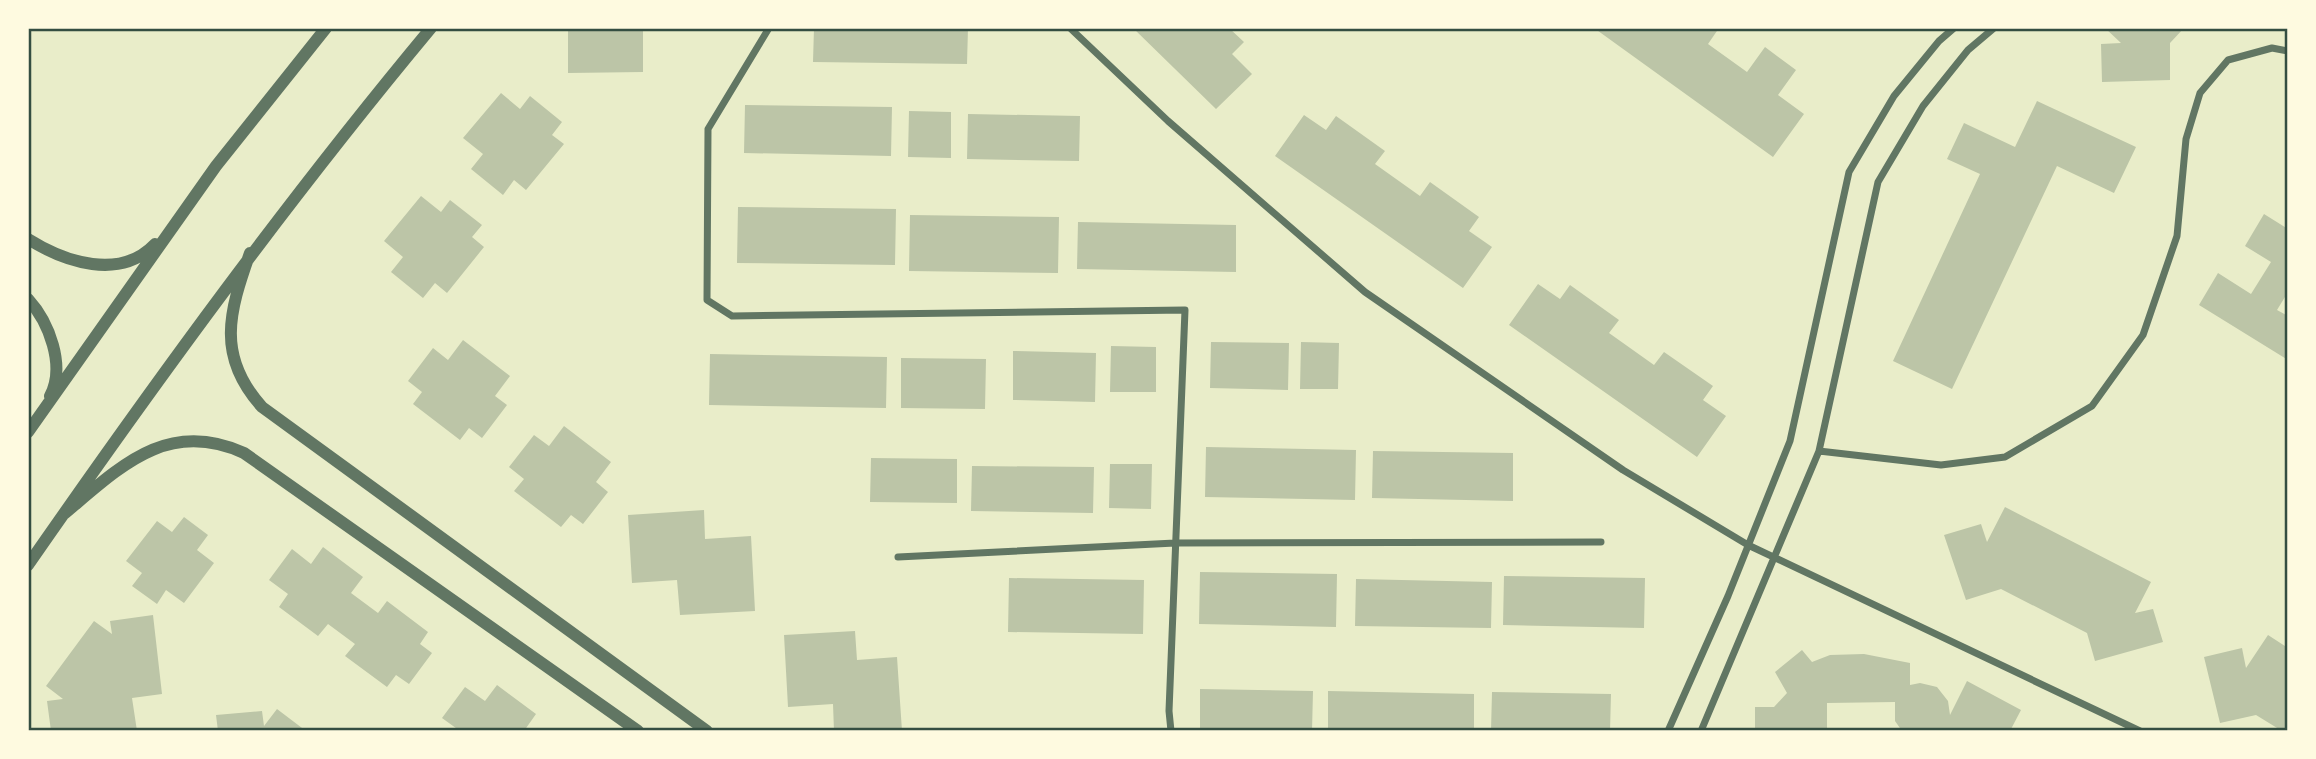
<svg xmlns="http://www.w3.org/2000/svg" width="2316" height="759" font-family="Signika,sans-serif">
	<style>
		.building { fill: #bcc5a7 }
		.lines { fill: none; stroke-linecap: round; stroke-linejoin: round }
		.minor { stroke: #617663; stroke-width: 7 }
		.tertiary { stroke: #617663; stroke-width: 12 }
		.neatline { fill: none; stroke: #344e41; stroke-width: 2.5 }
	</style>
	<rect width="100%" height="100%" fill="#e9edc9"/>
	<path class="building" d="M568,28H643V72L568,73Z
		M814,28H968L967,64L813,62Z
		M1133,28H1229L1244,42L1232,54L1252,74L1216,109Z
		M1594,28H1719L1708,44L1747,72L1765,47L1796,70L1778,95L1804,114L1773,157Z
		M2105,28H2184L2170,43V80L2102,82L2101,44L2121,43Z
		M501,93L520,109L530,96L562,122L552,135L564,144L526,190L514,180L503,195L471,169L483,154L463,138Z
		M2037,101L2136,147L2114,193L2057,166L1952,389L1893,361L1980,174L1947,159L1964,123L2015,147Z
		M745,105L892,107L891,156L744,153Z
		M909,111L951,112V158L908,157Z
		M968,114L1080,116L1079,161L967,159Z
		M1304,115L1326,130L1336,116L1385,151L1375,164L1420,196L1430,182L1479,217L1469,231L1492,247L1463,288L1275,156Z
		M421,196L441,212L450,200L482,225L472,237L484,247L447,293L435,283L423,298L391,272L403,257L384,241Z
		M738,207L896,209L895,265L737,263Z
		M2264,214L2288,229V292L2277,310L2288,316V360L2199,305L2218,273L2251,294L2271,262L2245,246Z
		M910,215L1059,217L1058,273L909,271Z
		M1078,222L1236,225V272L1077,269Z
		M1538,284L1560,299L1570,285L1619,320L1609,333L1654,365L1664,352L1713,386L1703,400L1726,416L1697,457L1509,325Z
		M463,340L510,376L495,396L507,405L482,438L469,428L460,440L413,404L422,392L408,381L433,348L448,360Z
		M1211,342L1289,343L1288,390L1210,388Z
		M1301,342L1339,343L1338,389H1300Z
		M1111,346L1156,347V392H1110Z
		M1013,351L1096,353L1095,402L1013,400Z
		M710,354L887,357L886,408L709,405Z
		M901,358L986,359L985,409L901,408Z
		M564,426L611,462L596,482L608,492L583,524L571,515L561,527L514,491L524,479L509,467L534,435L549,446Z
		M1206,447L1356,450L1355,500L1205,497Z
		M1373,451L1513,453V501L1372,498Z
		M871,458L957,459V503L870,502Z
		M1110,464H1152L1151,509L1109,508Z
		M972,466L1094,467L1093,513L971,511Z
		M2005,507L2151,582L2135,613L2153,609L2163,642L2095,661L2087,633L2001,589L1966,600L1944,535L1981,524L1987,542Z
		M704,510L705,539L751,536L755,611L680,615L677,580L632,583L628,515Z
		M184,517L208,535L197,550L214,563L184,603L166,590L157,604L132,586L142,573L126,561L157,521L172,532Z
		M323,547L363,577L351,593L378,613L387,601L428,632L420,644L432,653L409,684L396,675L387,687L345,656L355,644L328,624L318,636L279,607L288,594L269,580L292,549L311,564Z
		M1200,572L1337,574L1336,627L1199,624Z
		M1504,576L1645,578L1644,628L1503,625Z
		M1009,578L1144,580L1143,634L1008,632Z
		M1356,579L1492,582L1491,628L1355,626Z
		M153,615L162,694L132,698L137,731H51L47,701L63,699L46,686L94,621L112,634L110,621Z
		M855,631L857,660L897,657L902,731H834L833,704L788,707L784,635Z
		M2268,635L2288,648V731H2282L2256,715L2220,723L2204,657L2242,648L2246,668Z
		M1802,650L1812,662L1830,655L1864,654L1910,663V685L1920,683L1937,687L1948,701L1950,715L1967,681L2021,710L2010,731H1902L1895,721V702L1827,703V731H1755V707H1774L1787,693L1775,672Z
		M497,685L536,714L524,731H460L442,718L465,687L485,701Z
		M1200,689L1313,691L1312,731H1200Z
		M1328,691L1474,694V731H1328Z
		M1492,692L1611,694L1610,731H1491Z
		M277,709L306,731H218L216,715L262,711L264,726Z"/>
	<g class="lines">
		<path class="minor" d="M769,28L708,129L707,300L732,316L1185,310L1169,711L1171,731
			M1070,28L1168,121L1365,292L1623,470L1748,545L2140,731
			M1819,451L1941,465L2005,457L2092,406L2143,335L2177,236L2186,139L2200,93L2228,60L2272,48L2288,51
			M898,557L1175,543L1601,542
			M1668,731L1728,596L1790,441L1849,172L1894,96L1939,41L1954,28
			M1701,731L1819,451L1878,182L1923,106L1968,50L1994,28"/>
		<path class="tertiary" d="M28,239C65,262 120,281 155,244
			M250,253C229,312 216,356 262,407L707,731
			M28,299C49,322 66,366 50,396
			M28,432L216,166L326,28
			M64,514C120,467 167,418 244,453L638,731
			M28,565C156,381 287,201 431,28"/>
	</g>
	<rect width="2316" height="759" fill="none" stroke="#fefae0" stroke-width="60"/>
	<rect x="30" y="30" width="2256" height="699" class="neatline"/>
</svg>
